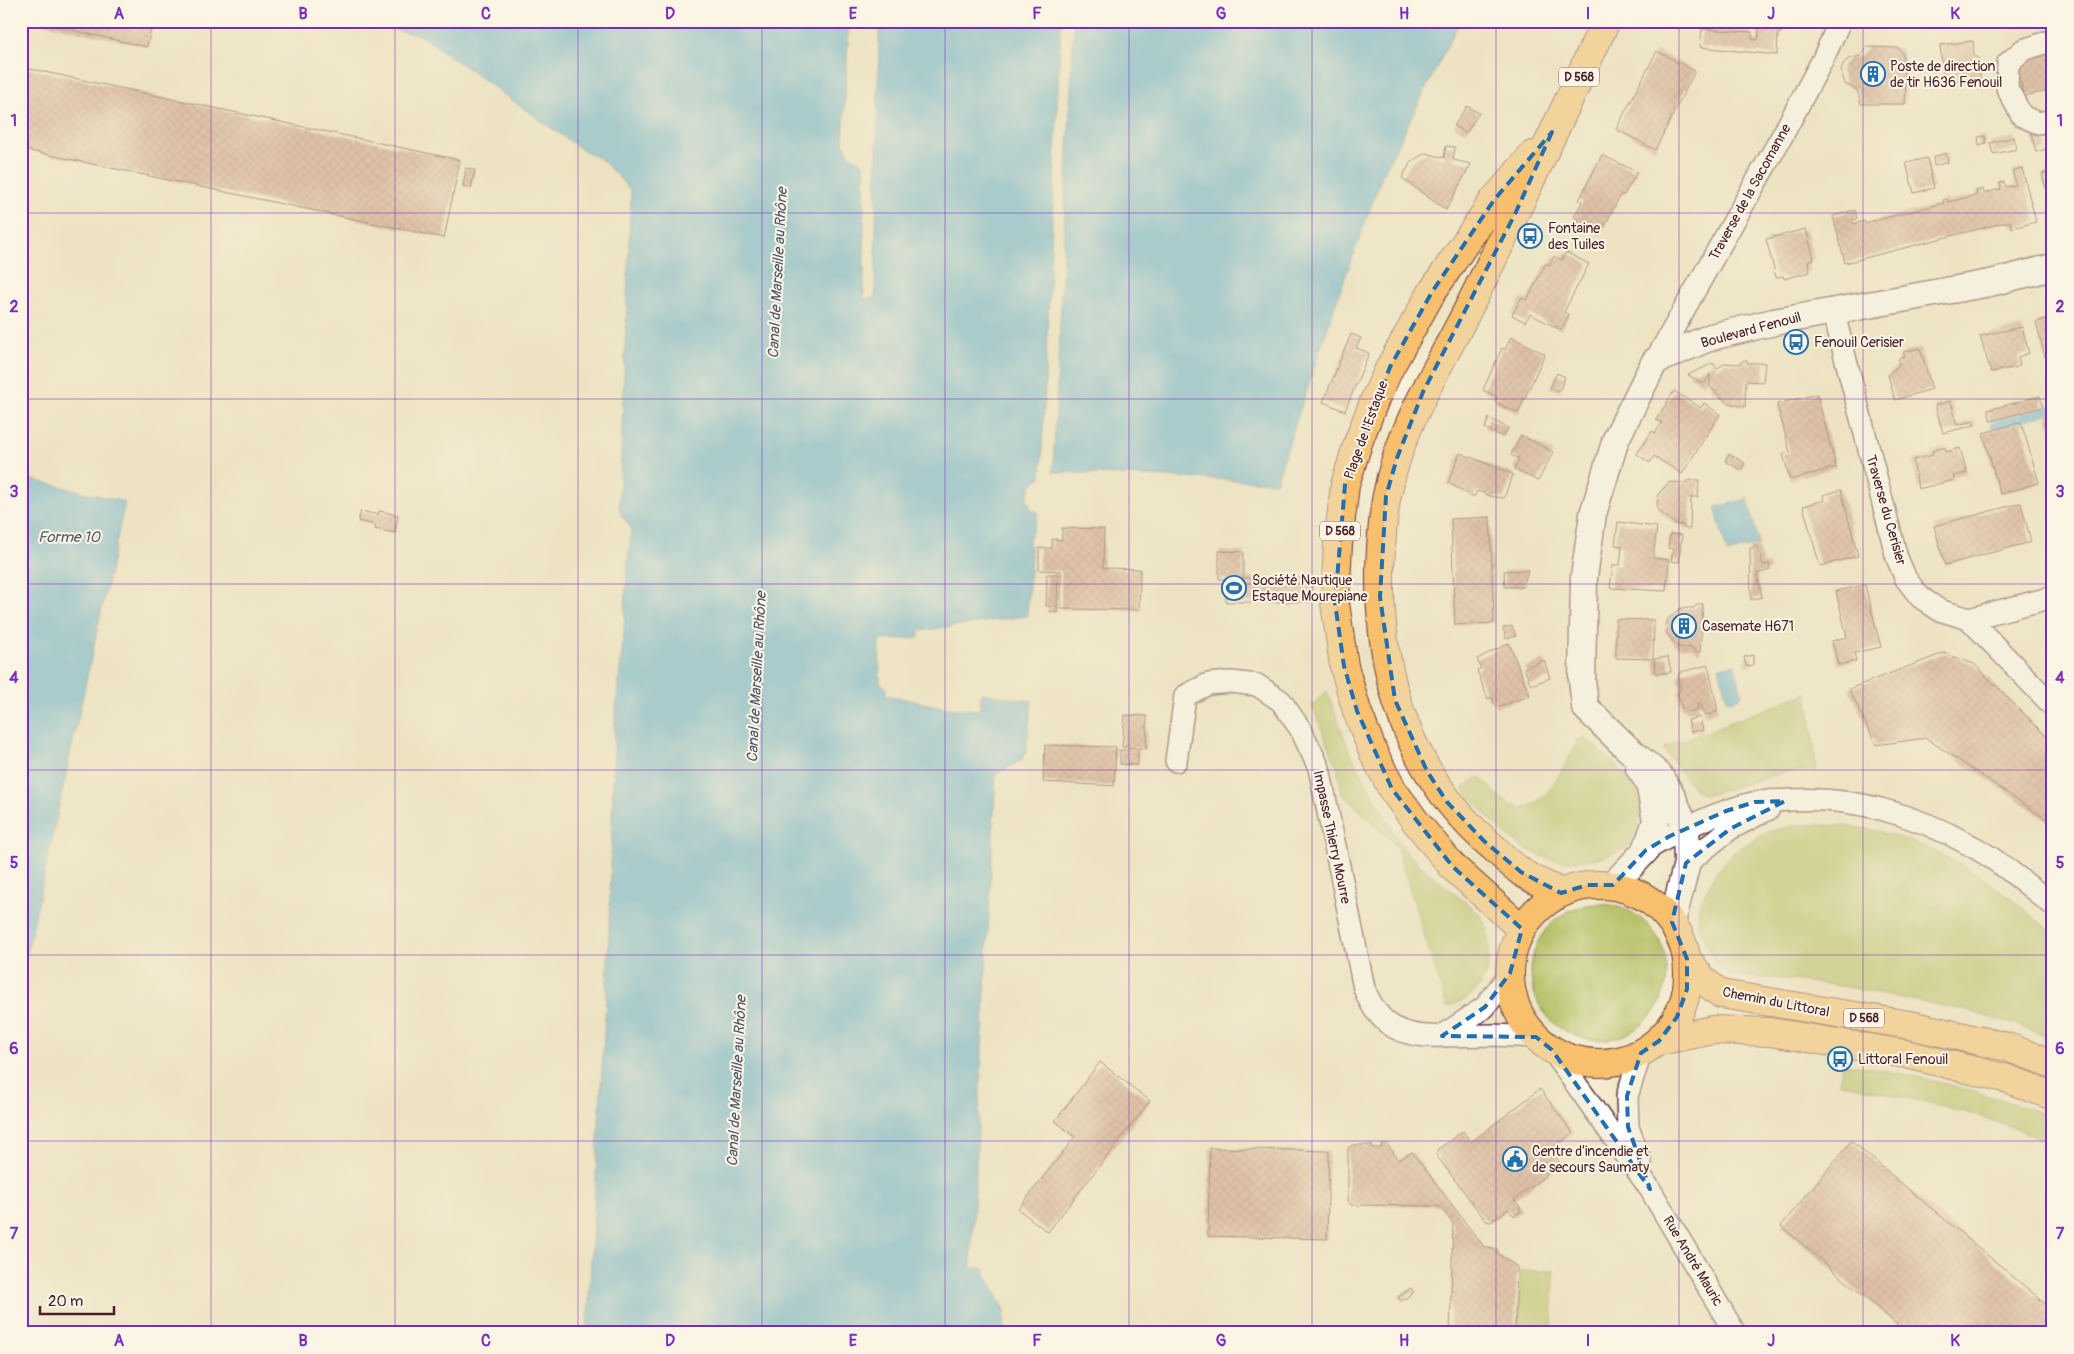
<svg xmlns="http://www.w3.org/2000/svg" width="2074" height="1354" font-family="Pangolin,sans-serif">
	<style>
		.grass { fill: #b1be60; stroke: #7e6e46 }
		.water { fill: #5aadd5; stroke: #526680 }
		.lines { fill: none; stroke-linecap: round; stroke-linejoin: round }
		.stream { stroke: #5aadd5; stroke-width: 8 }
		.building { fill: url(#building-cross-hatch) }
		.minor-casing { stroke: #623c42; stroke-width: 24 }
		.tertiary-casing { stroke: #623c42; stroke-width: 29 }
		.primary-casing { stroke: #623c42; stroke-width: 30 }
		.minor { stroke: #fff; stroke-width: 21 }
		.tertiary { stroke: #fff; stroke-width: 26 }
		.primary { stroke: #f8bf6c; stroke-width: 28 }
		.marked { fill: none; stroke: #1f6fb2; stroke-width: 4; stroke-dasharray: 10 6; stroke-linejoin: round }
		.grid { fill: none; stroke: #7b2cbf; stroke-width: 1; stroke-opacity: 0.55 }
		.labels { text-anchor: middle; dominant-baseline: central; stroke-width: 4; stroke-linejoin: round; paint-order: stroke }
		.shield { fill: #fcf5e5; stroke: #7f5f63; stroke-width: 1 }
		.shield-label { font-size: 12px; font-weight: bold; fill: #4a1f2b }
		.poi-label { font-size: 14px; fill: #4a1f2b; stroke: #fcf5e5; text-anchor: start }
		.street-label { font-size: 14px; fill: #4a1f2b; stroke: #fcf5e5 }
		.water-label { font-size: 15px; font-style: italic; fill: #50586f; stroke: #fcf5e5 }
		.neatline { fill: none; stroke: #7b2cbf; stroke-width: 2 }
		.grid-label { font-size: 16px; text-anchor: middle; font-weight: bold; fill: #7b2cbf }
	</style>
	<defs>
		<pattern id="building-cross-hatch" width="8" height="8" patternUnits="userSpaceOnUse" patternTransform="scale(1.25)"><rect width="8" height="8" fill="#ce9982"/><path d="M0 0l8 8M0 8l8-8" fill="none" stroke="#a97c6b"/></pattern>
	</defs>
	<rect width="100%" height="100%" fill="#fcf5e5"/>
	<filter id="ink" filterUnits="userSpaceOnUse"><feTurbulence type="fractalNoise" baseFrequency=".02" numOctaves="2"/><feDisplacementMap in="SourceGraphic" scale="10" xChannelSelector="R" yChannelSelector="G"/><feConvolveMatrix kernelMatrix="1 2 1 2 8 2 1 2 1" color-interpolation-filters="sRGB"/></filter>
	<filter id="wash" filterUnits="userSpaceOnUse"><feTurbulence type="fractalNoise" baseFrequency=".0096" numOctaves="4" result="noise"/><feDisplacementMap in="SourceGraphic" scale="20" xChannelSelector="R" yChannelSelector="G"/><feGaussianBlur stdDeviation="1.12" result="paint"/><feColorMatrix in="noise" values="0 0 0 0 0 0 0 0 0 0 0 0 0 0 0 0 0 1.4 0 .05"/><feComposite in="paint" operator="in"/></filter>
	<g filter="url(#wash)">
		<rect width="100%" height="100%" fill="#ede3c2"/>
		<path class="grass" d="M1327,691L1349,750L1398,840L1408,854L1421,866L1480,914L1487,927L1489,948L1487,973L1478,988L1466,999L1447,1007L1396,846L1342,793L1337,767L1312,705Z
			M1807,693L1817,770L1785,772L1705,796L1694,789L1663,748Z
			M1585,737C1597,749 1623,770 1632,783C1646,804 1641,830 1627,848C1547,881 1514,848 1464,790L1465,786L1476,778H1481C1490,787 1500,800 1513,806C1543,818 1567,760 1578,740Z
			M1797,825C1818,825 1840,825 1861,828C1909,835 1964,864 2002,892C2020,905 2036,920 2053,933V1039L2014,1024L1968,1011L1841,986L1783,979L1731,975L1715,963L1699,926L1698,907L1716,872L1732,854L1748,843L1771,831Z
			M1531 972a68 68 0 1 1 136 0a68 68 0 1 1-136 0Z
			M1843,1064C1914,1072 1984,1094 2053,1116V1144C2039,1136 2022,1131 2006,1125C1952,1106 1895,1095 1839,1083Z
			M1520,1271H1554L1552,1333H1518Z"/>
		<path class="water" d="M352,21H849L843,143L851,156L864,164V299L875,298L879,21H1061L1041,477L1032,484L1027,498L1031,509L1039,513L1029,540L1031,556L1027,616L919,631V638L879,640L880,683L886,687V695L947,708L979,710L982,693L1032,701L1026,752L1022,760L996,774L971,1268H983L1005,1310L1004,1333H587L608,963L615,717L624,631L627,567L630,545L631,528L622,516L619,507L631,191L603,161L578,147L420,35Z
			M1074,21H1460L1382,176L1336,303L1276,482L1053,472Z
			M21,477L125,502L21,981Z
			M1748,499L1759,544L1727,553L1715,507Z
			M1735,664L1742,696L1734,701L1727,700L1719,667Z"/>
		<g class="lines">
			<path class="stream" d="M1994,425L2053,409"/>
		</g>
		<g id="blocks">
			<path class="building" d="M32,21H135L152,25L147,47Z
				M1760,21H1782L1781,33H1778L1777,55L1700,47L1702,29L1752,32V39L1758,40Z
				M1973,41L1974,57H1978L1981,87H1975L1974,78L1944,82L1940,45Z
				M1868,47L1899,48L1903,54V68L1906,81L1905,104H1861L1857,90L1845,84L1841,71L1843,64L1848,59L1860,56Z
				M1657,51L1695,71L1655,150L1616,129Z
				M2053,51V90L2024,96L2015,59Z
				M21,67L460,160L444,238L21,149Z
				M1467,106L1479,113L1466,133L1454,126Z
				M2053,128V140L2045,141L2047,149L2036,152L2031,133Z
				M1985,136L1986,144L1979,146L1978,137Z
				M2014,137L2017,149L1993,154L1990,143Z
				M1446,146L1455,147L1453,160L1471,164L1446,210L1402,178L1411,162L1422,155L1427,153L1444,158Z
				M1946,153L1948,162L1934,166L1933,157Z
				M1602,155L1637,172L1624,195L1621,194L1600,235L1578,223L1579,220L1574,217L1582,202L1579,200Z
				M1927,158L1934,188L1914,193L1906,163Z
				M466,168L475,170L471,188L463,186Z
				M2022,168L2036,222L2012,228L2010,221L1845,263L1833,216L1855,210L1857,219L1853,220V224L1865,221V223L1921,209L1944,203L1943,200L1947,199L1948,202L1977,195L1976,191L1983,189L1984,193L2001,189L2000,183L2004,182L2006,187L2016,185L2012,171Z
				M2053,171V213H2052L2042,174Z
				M1806,229L1814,259L1808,261L1810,272L1784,279L1783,276L1776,277L1766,239Z
				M1566,252L1589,264L1564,312L1569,315L1561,330L1530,314L1525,322L1512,315L1521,298L1527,300L1546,263L1549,265L1554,256L1562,260Z
				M2053,317V355L2045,357L2036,322Z
				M2022,327L2029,353L2018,357L2020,365L2017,367L1991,372L1980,336Z
				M1351,334L1361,338L1356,348L1369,353L1345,411L1323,402Z
				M1511,337L1545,354L1518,413L1495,402L1497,397L1483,390L1502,348L1505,350Z
				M1920,348L1932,389L1895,400L1888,375L1898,366L1899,358L1905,356L1903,352Z
				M1744,360H1747V363H1765L1763,382L1746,381L1745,407L1728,403L1710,387V374L1704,384L1688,375L1713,363L1717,369L1725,363L1739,364Z
				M1557,373L1565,377L1559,392L1550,388Z
				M1674,391L1701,408L1704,403L1720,414L1682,474L1654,456L1650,463L1637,454L1652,431L1655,433L1662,423L1656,420Z
				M1817,394L1836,467L1790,480L1783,454L1790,452L1777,404Z
				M2040,396L2043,407L1991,421L1988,410Z
				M1951,401L1957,425L1973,421L1975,425L1943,433L1935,405Z
				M2053,412V426L2050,427L2047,413Z
				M1489,418L1508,428L1503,437L1485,428Z
				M2021,422L2039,483L2000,494L1983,433Z
				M1521,435L1553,452L1538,481L1514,469L1519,459L1511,455Z
				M1945,447L1946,452L1960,448L1967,473L1953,476L1954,480L1918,489L1913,460L1933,455L1932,451Z
				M1460,453L1513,474L1504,498L1493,497L1477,491L1474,497L1448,483Z
				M1729,454L1745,463L1741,470L1725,461Z
				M1689,480H1699L1698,497H1691L1690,529H1686L1682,525L1675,524L1657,509L1658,494L1670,482L1685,483Z
				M1841,490L1858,556L1820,566L1803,506L1825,500L1823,495Z
				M2021,503L2031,542L1945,565L1934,526Z
				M361,511L378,515L379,511L398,515L395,533L375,529L376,525L358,521Z
				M1490,517L1494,623L1455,625L1451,519Z
				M1618,522L1657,527L1653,558L1669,560L1666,591L1610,588L1613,565H1620L1622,546L1615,545Z
				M1062,528L1104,529L1103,568L1140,569L1139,610L1061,609V571L1039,570V548H1052V539L1062,540Z
				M1670,534L1682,535L1679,562L1671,561L1673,549L1668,548Z
				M1758,546L1763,565L1769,564L1770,570L1757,574L1762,597L1751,600L1750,548Z
				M1219,551L1243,552V578H1312V602H1226V579H1219Z
				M1528,570L1523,587H1505L1504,571Z
				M1047,574H1058L1057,612H1050V606H1046Z
				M1865,585L1881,647L1854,653L1856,661L1838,665L1832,641L1847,637L1836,591Z
				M1699,604H1703L1700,652H1698L1692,648L1678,647L1666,633L1667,620L1681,608H1693Z
				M1616,619L1654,620L1653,659L1616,658Z
				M1512,626L1516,636L1506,639L1503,628Z
				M1509,643L1530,696L1496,707L1492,697L1488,699L1482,684L1477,670L1481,668L1477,659Z
				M1944,653L1974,664L2053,743V824L1926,738L1876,745L1849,689Z
				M1753,655V665L1746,666L1744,657Z
				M1668,657L1671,672L1656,674L1654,659Z
				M1544,660L1550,678L1531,685L1524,668Z
				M1708,665L1718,711L1708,715L1703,712L1701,703L1697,704L1698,709L1688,712L1682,708L1678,693L1681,689L1678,676L1681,672Z
				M1125,715L1147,716L1146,749L1122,747Z
				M1700,717L1703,730L1691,732L1688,720Z
				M1045,745L1116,747L1114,786L1043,782Z
				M1120,750L1138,751V765L1120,764Z
				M1100,1062L1150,1101L1048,1232L1018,1209L1075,1137L1055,1121Z
				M1540,1089L1573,1133L1550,1150L1561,1164L1514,1200L1520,1207V1212L1514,1216L1508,1209L1491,1222L1486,1221L1436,1155L1437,1150L1463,1131L1471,1142Z
				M1851,1141L2053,1310V1333H1907L1781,1226Z
				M1382,1144H1387L1399,1160L1412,1152L1484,1247L1497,1250V1253L1517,1267L1515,1333H1450L1453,1223L1439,1206L1351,1205L1348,1201V1148L1353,1145H1372V1148H1381Z
				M1210,1148L1329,1151L1327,1239L1208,1236Z
				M1411,1288L1414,1292L1402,1301L1398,1297Z"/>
		</g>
	</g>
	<g filter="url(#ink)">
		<use href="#blocks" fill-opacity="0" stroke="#623c42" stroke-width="1"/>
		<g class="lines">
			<defs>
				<path id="minor" d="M2053,40L2023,50L2008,63L2007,88L2022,116L2038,123L2053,120
					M1833,310L1897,558L1906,579L1920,597L1939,610L1969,619L2053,597
					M1655,361L1782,136L1823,59L1840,21
					M1969,619L2053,706
					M1176,761L1185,696L1208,684L1231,682L1257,685L1281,701L1301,730L1319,768L1364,988C1378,1026 1402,1038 1442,1036
					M1646,850C1679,830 1715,812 1753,803C1765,800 1779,801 1791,800C1853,796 1916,815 1970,845C2000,861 2026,884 2053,905
					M1687,863L1730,829L1769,809
					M1510,973L1485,1007L1442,1036L1493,1035L1536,1037
					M1552,1050L1650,1189L1735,1333
					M1641,1163L1628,1127L1627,1096L1641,1053"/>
				<path id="tertiary" d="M1613,885L1646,850L1656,821L1649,783L1639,768
					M1672,922L1687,863L1686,828L1671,794L1659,775L1627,748L1585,707L1582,679L1584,577L1593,514L1616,439L1655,361L1711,337L1774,322L1990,283L2053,267"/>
				<path id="primary" d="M1510 974a89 89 0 1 1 178 0a89 89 0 1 1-178 0Z
					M1561,893C1548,886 1533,880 1521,872C1512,865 1503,857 1495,849C1409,777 1378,679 1380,569C1381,545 1382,519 1387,495C1399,431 1434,375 1464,317C1513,220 1559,120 1606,21
					M1522,929L1453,867L1416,822L1392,789L1374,754L1357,711L1344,666L1335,603L1338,544L1345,485L1359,440L1375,399L1390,367L1432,292L1494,200L1533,155
					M1687,959L1703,980L1721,994L1910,1025L2007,1047L2053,1064
					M1659,1041L1713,1030L1770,1032L1906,1054L2008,1079L2053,1096"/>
			</defs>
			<use href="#minor" class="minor-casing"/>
			<use href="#tertiary" class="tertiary-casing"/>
			<use href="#primary" class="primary-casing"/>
			<use href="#minor" class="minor"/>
			<use href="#tertiary" class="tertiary"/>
			<use href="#primary" class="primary"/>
		</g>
	</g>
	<path d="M0 0H2074V1354H0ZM1552,132L1515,214L1423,392L1397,458L1386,496L1380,597L1395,700L1427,771L1447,802L1484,841L1521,872L1561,893L1587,885H1613L1646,850L1670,836L1726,811L1755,802L1785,801L1730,829L1686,863L1672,922L1687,959V989L1677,1017L1659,1041L1641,1053L1627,1096L1628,1127L1650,1189L1552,1050L1536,1037L1442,1036L1485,1007L1510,973L1522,929L1453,867L1392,789L1357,711L1344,666L1335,603L1345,485L1390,367L1432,292L1494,200Z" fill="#ede3c2" fill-opacity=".55" fill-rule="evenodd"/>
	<path class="marked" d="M1552,132L1515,214L1423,392L1397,458L1386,496L1380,597L1395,700L1427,771L1447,802L1484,841L1521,872L1561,893L1587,885H1613L1646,850L1670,836L1726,811L1755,802L1785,801L1730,829L1686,863L1672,922L1687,959V989L1677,1017L1659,1041L1641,1053L1627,1096L1628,1127L1650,1189L1552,1050L1536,1037L1442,1036L1485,1007L1510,973L1522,929L1453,867L1392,789L1357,711L1344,666L1335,603L1345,485L1390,367L1432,292L1494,200Z"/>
	<path class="grid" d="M211,21V1333M395,21V1333M578,21V1333M762,21V1333M945,21V1333M1129,21V1333M1312,21V1333M1496,21V1333M1679,21V1333M1863,21V1333M21,213H2053M21,399H2053M21,584H2053M21,770H2053M21,955H2053M21,1141H2053"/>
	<defs>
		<symbol id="building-ring" viewBox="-11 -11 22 22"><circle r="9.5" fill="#fcf5e5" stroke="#1f6fb2" stroke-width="1.5"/><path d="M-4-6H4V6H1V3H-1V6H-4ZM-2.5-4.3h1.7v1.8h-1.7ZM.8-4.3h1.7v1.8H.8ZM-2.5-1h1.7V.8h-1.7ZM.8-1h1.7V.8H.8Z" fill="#1f6fb2"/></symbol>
		<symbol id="bus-ring" viewBox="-11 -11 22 22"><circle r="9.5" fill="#fcf5e5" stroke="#1f6fb2" stroke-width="1.5"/><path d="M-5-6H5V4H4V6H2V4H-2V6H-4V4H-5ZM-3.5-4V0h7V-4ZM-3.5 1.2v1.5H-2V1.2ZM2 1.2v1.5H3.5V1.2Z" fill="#1f6fb2"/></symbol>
		<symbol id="stadium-ring" viewBox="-11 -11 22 22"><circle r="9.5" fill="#fcf5e5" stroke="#1f6fb2" stroke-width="1.5"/><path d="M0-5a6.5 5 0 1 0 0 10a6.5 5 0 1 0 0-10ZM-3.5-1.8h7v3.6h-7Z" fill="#1f6fb2"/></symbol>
		<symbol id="civic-ring" viewBox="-11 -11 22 22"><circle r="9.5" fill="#fcf5e5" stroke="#1f6fb2" stroke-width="1.5"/><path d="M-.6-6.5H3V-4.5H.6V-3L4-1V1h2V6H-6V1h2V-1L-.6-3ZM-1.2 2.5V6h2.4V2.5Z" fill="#1f6fb2"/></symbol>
	</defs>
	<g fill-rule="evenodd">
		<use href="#building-ring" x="1859" y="60" width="28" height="28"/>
		<use href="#bus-ring" x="1516" y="222" width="28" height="28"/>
		<use href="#bus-ring" x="1782" y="328" width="28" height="28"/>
		<use href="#stadium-ring" x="1220" y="574" width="28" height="28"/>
		<use href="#building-ring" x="1670" y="612" width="28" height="28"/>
		<use href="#bus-ring" x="1826" y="1045" width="28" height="28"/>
		<use href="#civic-ring" x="1501" y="1145" width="28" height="28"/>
	</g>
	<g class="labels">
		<g class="shield">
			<rect x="1559" y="67.5" width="40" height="19" rx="4"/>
			<rect x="1320" y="521.5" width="40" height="19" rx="4"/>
			<rect x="1844" y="1008.5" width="40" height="19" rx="4"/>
		</g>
		<g class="shield-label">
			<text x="1579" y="77">D 568</text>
			<text x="1340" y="531">D 568</text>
			<text x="1864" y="1018">D 568</text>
		</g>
		<g class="poi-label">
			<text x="1890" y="66">Poste de direction<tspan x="1890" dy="16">de tir H636 Fenouil</tspan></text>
			<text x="1548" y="228">Fontaine<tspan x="1548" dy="16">des Tuiles</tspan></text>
			<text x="1814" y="342">Fenouil Cerisier</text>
			<text x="1252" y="580">Société Nautique<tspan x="1252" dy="16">Estaque Mourepiane</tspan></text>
			<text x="1702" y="626">Casemate H671</text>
			<text x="1858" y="1059">Littoral Fenouil</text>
			<text x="1532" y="1151">Centre d’incendie et<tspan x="1532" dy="16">de secours Saumaty</tspan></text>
		</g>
		<g class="street-label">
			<text transform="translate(1750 192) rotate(-61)">Traverse de la Sacomanne</text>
			<text transform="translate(1751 330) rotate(-15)">Boulevard Fenouil</text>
			<text transform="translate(1366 430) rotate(-70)">Plage de l'Estaque</text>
			<text transform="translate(1886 510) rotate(74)">Traverse du Cerisier</text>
			<text transform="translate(1332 837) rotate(78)">Impasse Thierry Mourre</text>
			<text transform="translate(1776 1002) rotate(11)">Chemin du Littoral</text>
			<text transform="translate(1693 1261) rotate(59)">Rue André Mauric</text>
		</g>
		<g class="water-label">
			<text transform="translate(778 273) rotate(-87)">Canal de Marseille au Rhône</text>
			<text x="69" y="537">Forme 10</text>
			<text transform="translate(757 677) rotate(-87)">Canal de Marseille au Rhône</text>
			<text transform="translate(737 1081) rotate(-87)">Canal de Marseille au Rhône</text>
		</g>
	</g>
	<rect width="2074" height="1354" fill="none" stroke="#fcf5e5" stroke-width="55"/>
	<path d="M40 1306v8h74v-8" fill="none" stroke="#4a1f2b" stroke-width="2.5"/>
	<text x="48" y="1306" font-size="15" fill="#4a1f2b" stroke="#fcf5e5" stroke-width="4" paint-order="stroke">20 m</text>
	<rect x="28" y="28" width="2018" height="1298" class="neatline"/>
	<g class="grid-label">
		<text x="119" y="19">A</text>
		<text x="303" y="19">B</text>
		<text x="486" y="19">C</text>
		<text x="670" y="19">D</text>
		<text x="853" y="19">E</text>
		<text x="1037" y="19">F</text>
		<text x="1221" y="19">G</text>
		<text x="1404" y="19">H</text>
		<text x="1588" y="19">I</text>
		<text x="1771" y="19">J</text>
		<text x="1955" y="19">K</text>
		<text x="14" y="126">1</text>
		<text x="2060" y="126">1</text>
		<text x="14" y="312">2</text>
		<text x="2060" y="312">2</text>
		<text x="14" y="497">3</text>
		<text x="2060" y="497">3</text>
		<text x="14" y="683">4</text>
		<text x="2060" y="683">4</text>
		<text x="14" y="868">5</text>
		<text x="2060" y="868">5</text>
		<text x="14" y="1054">6</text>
		<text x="2060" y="1054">6</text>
		<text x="14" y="1239">7</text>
		<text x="2060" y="1239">7</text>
		<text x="119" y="1346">A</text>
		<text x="303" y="1346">B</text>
		<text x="486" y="1346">C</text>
		<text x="670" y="1346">D</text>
		<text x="853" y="1346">E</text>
		<text x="1037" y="1346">F</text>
		<text x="1221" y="1346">G</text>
		<text x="1404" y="1346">H</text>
		<text x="1588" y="1346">I</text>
		<text x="1771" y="1346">J</text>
		<text x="1955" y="1346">K</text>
	</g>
</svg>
